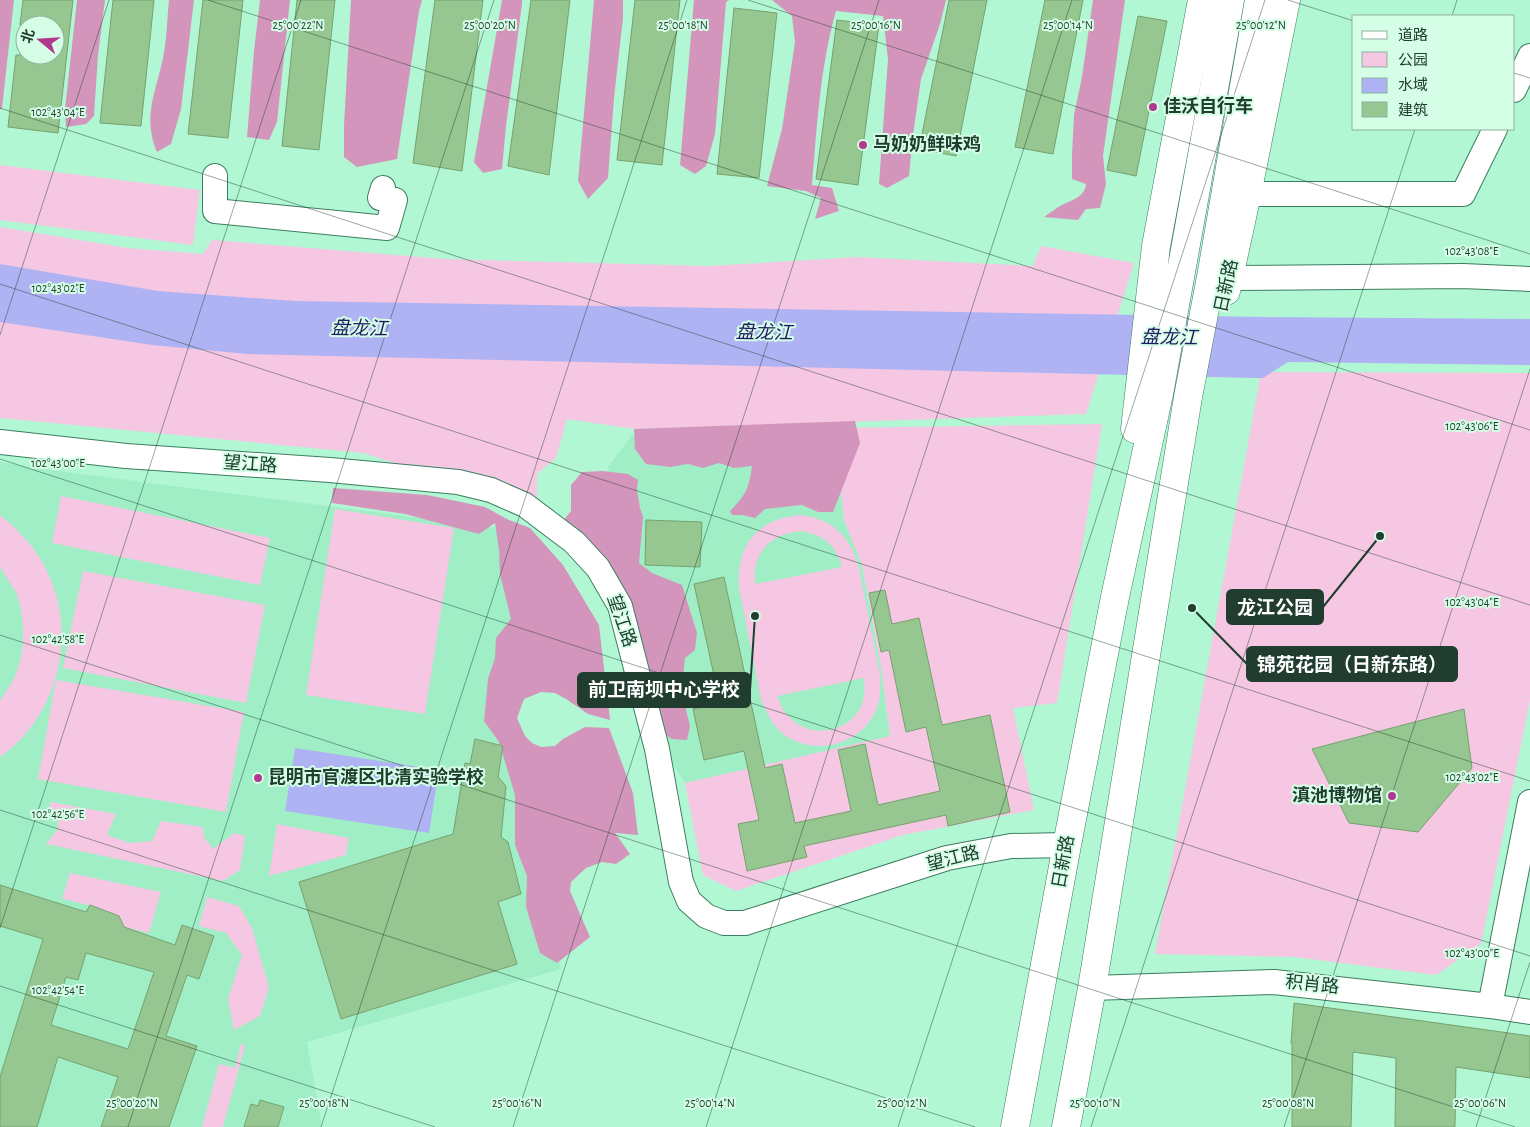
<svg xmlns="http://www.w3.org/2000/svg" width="1530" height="1127" font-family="'Alegreya Sans','Noto Sans SC',sans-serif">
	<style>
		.built { fill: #9feec6 }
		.green { fill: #f6c7e3; fill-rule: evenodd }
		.forest { fill: #d495bc }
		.water { fill: #afb3f3 }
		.building { fill: #97c790; stroke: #76a170; fill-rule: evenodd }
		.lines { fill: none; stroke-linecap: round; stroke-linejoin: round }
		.minor-casing { stroke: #3b7e5f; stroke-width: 26 }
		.major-casing { stroke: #3b7e5f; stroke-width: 29 }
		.minor { stroke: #fff; stroke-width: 24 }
		.major { stroke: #fff; stroke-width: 28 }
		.ticks { fill: none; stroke: #203d2f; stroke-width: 1; stroke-opacity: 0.45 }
		.poi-dot { fill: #b0388d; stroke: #d5fee7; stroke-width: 2 }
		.labels { text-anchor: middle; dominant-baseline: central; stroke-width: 4; stroke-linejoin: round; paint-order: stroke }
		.poi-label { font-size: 18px; font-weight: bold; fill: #203d2f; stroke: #d5fee7; text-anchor: start }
		.street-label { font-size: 18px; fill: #203d2f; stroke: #d5fee7 }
		.water-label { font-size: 19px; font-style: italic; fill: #241b63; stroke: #d5fee7 }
		.ticks-label { font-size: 12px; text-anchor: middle; fill: #203d2f; stroke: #d5fee7; stroke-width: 4; stroke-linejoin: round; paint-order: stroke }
		.leader { fill: none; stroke: #203d2f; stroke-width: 2 }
		.callout-dot { fill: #203d2f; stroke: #d5fee7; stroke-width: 2 }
		.callout { fill: #203d2f; stroke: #203d2f; stroke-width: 2 }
		.callout-label { font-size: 19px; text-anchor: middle; font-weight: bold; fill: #fff }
	</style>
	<rect width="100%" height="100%" fill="#b2f7d3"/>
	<path class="built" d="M834,428L844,520L862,565L881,667L890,737L685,783L667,755L608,467L632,435Z
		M0,462L36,468L511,530L516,584L504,666L561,969L307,1042L322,1127H0Z"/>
	<path class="green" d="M0,165L200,190L193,245L0,220Z
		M0,227L128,248L203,254L212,240L445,259L709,266L858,257L1033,266L1041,246L1134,263L1086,414L634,429L567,419L556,458L537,474V498H495L364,453L0,418Z
		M1261,372L1530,373V700L1481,944L1436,975L1294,957L1155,954Z
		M1102,424L1057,703L1013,708L1034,810L903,835L736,891L703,875L685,783L890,736L881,667L862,565L844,520L834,428Z
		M61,496L270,538L260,585L52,543Z
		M335,509L454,528L425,714L306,695Z
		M0,515C16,528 30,542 41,560C80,624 62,714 0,757V701L14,679L20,662L23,645V627L21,609L16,592L0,567Z
		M800,515C831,519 848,533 858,564L880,674C880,683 881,692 879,701C869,743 817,759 783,734C772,725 766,712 761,699L739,588C736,545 757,519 800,515ZM801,531C823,535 836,544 842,567L755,584C752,552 770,534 801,531ZM864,678C865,685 865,693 863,701C853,733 810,741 788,716C782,710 780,703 777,696Z
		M83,571L265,605L246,703L63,668Z
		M56,680L244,712L226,812L38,779Z
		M51,802L116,814L107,835L130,843L152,841L161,821L203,827L204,837L213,849L234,833L245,836L240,870L223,881L46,844L58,829V818L49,809Z
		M277,824L349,838L346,855L269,876Z
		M70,873L161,892L149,933L119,926V916C100,908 82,903 62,899Z
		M207,897L239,906L252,928L269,987L260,1016L234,1030L228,999L242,955L226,933L199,926Z
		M241,1044L245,1045L223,1127H202L219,1064L235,1068Z"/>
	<path class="forest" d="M0,0H14L2,108L0,110Z
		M77,0H105L98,55L94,116L86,124L66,127L65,109Z
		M169,0H194L181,109L171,144L157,152C142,117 156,92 163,58C167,39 167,19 169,0Z
		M260,0H290L277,122L269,140L247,137L254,51Z
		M351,0H422L419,11L397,159L357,167L344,157V125Z
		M502,0H522V4L506,126L502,169L483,173L474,162Z
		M594,0H623V18L614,98L608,178L588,199L578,181Z
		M694,0H729L726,2L715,134L706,166L695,174L680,165Z
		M772,0H946L940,24L921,79L913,135L909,176L887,188L879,184L888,59L883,16L836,11C820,67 817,127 812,185L832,188L839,211L815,219L821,198L806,191L767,186L782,129L795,42L792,16Z
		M1093,0H1125L1103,156L1106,184L1100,208L1086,209L1078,220L1044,217C1050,213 1056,208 1062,205C1072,200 1085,197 1086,184L1072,179V155L1074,115L1082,77Z
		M855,421L860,443L833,512H818L802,505L765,509L755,518L742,515H732L730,511C746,495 749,488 752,466L734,468L719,463L703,468L688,464L670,467L646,464L635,449L634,429Z
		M603,471L628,474L638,480L637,490L640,508L643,517L639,563L652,573L682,585L697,633L695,650L685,658L682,686L688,703L686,710L690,726L687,740L672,739L659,731L637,631L558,537L566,517L571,511V485L582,472Z
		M333,488L427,495L485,507L509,520L530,528L563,565L599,625L610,720L588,714L566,699L555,693L541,692L524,699L517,718L525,736L532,743L541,747L555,746L563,739L585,727L609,728L633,793L638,835L615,833L630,854L616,864L602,862L586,868L571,882L570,891L590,937L557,963L540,953L526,907L527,876L515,845V795L499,742L484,721L488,679L495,658L496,638L511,619L500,574L499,550L495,523L479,534L405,514L332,503Z"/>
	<path class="water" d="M0,264L158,291L295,301L1264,317L1530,319V365L1288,362L1263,378H1253L247,354L152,345L0,322Z
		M295,748L439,770L429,833L285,811Z"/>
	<path class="building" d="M23,0H73L58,133L8,127L16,55H55V25H20Z
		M113,0H154L141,126L100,123Z
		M203,0H243L228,138L188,134Z
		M297,0H335L319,150L282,146Z
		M435,0H483L462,171L413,163Z
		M531,0H570L549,175L508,166Z
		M635,0H680L662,165L617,160Z
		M949,0H987L956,156L919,149Z
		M1045,0H1083L1053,154L1015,147Z
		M734,8L777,13L759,178L717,174Z
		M1138,16L1167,21L1136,176L1107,170Z
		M837,20L879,25L858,185L816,179Z
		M646,520L702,522L700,567L645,565Z
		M724,577L765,768L782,764L795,823L851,811L838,750L865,744L878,805L940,791L926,727L906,732L889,650L881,652L869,593L885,590L892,624L919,618L942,725L990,715L1010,812L948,826L946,815L804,846L807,857L747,871L738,824L759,820L744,751L704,760L693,709L720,703L694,584Z
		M1464,709L1472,768L1418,832L1349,823L1312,749Z
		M475,739L503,746L498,777L506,786L501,837L508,842L521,894L498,902L517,964L341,1019L299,882L453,834L465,763L470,764Z
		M0,885L86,912L90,905L119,916L124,927L175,945L182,925L214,936L199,979L187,975L166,1036L197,1046L169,1127H101L118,1077L58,1057L37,1127H0V1077L43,939L0,926ZM86,953L154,972L128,1049L51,1025L66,977L78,980Z
		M1294,1003L1530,1036V1078L1456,1067L1455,1127H1395L1396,1058L1353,1052L1351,1127H1292V1043H1291Z
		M260,1100L284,1107L278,1127H244L251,1104L258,1106Z"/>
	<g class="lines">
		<defs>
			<path id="minor" d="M1514,90L1530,56
				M215,176V211L387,228L395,200L380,198L383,188
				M1247,194H1463L1495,129
				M1229,278L1463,276L1530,279
				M0,442L126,456L330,470L458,482L491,490L525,505L574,542L598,568L620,606L657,749L681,882L689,901L706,916L724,923H745L947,858L1011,846L1067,845
				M1092,988L1274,982L1490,1006L1530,1012
				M1490,1006L1530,802"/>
			<path id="major" d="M1226,291L1247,194L1286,0
				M1135,429L1156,246L1202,0
				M1015,1127L1067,845L1115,597L1159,394L1230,0
				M1066,1127L1092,988L1188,397L1211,277L1259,0"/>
		</defs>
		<use href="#minor" class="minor-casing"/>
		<use href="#major" class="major-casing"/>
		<use href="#minor" class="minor"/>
		<use href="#major" class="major"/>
	</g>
	<path class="ticks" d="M208,0L1530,430M748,0L1530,254M1288,0L1354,21M1452,16L1457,0M1514,73L1530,78M0,108L1530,605M0,284L1530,781M0,335L109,0M0,459L1530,956M0,635L1515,1127M0,810L975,1127M0,928L301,0M0,986L435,1127M128,1127L494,0M321,1127L687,0M513,1127L879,0M706,1127L1072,0M898,1127L1265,0M1091,1127L1415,129M1284,1127L1530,369M1476,1127L1530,962"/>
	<g class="poi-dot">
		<circle cx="1153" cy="107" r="5"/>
		<circle cx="863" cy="145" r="5"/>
		<circle cx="258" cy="778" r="5"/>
		<circle cx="1392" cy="796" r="5"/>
	</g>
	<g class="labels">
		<g class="poi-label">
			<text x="1163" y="107">佳沃自行车</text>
			<text x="873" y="145">马奶奶鲜味鸡</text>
			<text x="268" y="778">昆明市官渡区北清实验学校</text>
			<text x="1382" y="796" text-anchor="end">滇池博物馆</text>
		</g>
		<g class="street-label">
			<text transform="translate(1227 286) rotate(-78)">日新路</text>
			<text transform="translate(250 465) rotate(4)">望江路</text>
			<text transform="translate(621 621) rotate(71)">望江路</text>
			<text transform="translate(953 859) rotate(-14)">望江路</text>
			<text transform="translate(1064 862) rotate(-80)">日新路</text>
			<text transform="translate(1312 985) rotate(6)">积肖路</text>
		</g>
		<g class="water-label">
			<text transform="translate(359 329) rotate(1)">盘龙江</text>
			<text transform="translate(764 333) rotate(1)">盘龙江</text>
			<text transform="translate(1169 338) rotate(1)">盘龙江</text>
		</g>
	</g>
	<g class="ticks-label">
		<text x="298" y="29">25°00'22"N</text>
		<text x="490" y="29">25°00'20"N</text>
		<text x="683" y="29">25°00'18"N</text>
		<text x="876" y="29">25°00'16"N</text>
		<text x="1068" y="29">25°00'14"N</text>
		<text x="1261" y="29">25°00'12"N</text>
		<text x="58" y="116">102°43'04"E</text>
		<text x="1472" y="255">102°43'08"E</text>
		<text x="58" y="292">102°43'02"E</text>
		<text x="1472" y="430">102°43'06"E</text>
		<text x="58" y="467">102°43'00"E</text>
		<text x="1472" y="606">102°43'04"E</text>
		<text x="58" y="643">102°42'58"E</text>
		<text x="1472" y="781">102°43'02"E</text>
		<text x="58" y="818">102°42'56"E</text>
		<text x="1472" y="957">102°43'00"E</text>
		<text x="58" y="994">102°42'54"E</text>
		<text x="132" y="1107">25°00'20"N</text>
		<text x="324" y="1107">25°00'18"N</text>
		<text x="517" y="1107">25°00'16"N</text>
		<text x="710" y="1107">25°00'14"N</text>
		<text x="902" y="1107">25°00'12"N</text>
		<text x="1095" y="1107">25°00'10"N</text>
		<text x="1288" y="1107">25°00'08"N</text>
		<text x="1480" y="1107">25°00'06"N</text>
	</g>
	<path class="leader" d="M1380 536L1323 607M1192 608L1247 664M755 616L750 690"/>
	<g class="callout-dot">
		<circle cx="1380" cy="536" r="5"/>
		<circle cx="1192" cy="608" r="5"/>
		<circle cx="755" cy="616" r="5"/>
	</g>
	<g class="callout">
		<rect x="1227" y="590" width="96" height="34" rx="5"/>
		<rect x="1247" y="647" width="210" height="34" rx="5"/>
		<rect x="578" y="673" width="172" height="34" rx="5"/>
	</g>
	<g class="callout-label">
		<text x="1275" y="614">龙江公园</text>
		<text x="1352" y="671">锦苑花园（日新东路）</text>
		<text x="664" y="696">前卫南坝中心学校</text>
	</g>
	<rect x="1352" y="15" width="162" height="115" fill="#d5fee7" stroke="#8db19d"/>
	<rect x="1362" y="31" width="25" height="8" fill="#ffffff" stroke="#8db19d"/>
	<text x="1398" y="40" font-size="15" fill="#203d2f">道路</text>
	<rect x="1362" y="52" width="25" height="15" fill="#f6c7e3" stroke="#8db19d"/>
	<text x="1398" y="65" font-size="15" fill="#203d2f">公园</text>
	<rect x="1362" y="78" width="25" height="15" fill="#afb3f3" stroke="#8db19d"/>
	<text x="1398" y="90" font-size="15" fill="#203d2f">水域</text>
	<rect x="1362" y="102" width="25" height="15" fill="#97c790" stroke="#8db19d"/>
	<text x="1398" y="115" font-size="15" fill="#203d2f">建筑</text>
	<g transform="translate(40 40) rotate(288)"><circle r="24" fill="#d5fee7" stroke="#8db19d"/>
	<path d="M0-4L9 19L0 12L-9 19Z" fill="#b0388d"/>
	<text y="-8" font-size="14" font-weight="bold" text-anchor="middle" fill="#203d2f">北</text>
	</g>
</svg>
